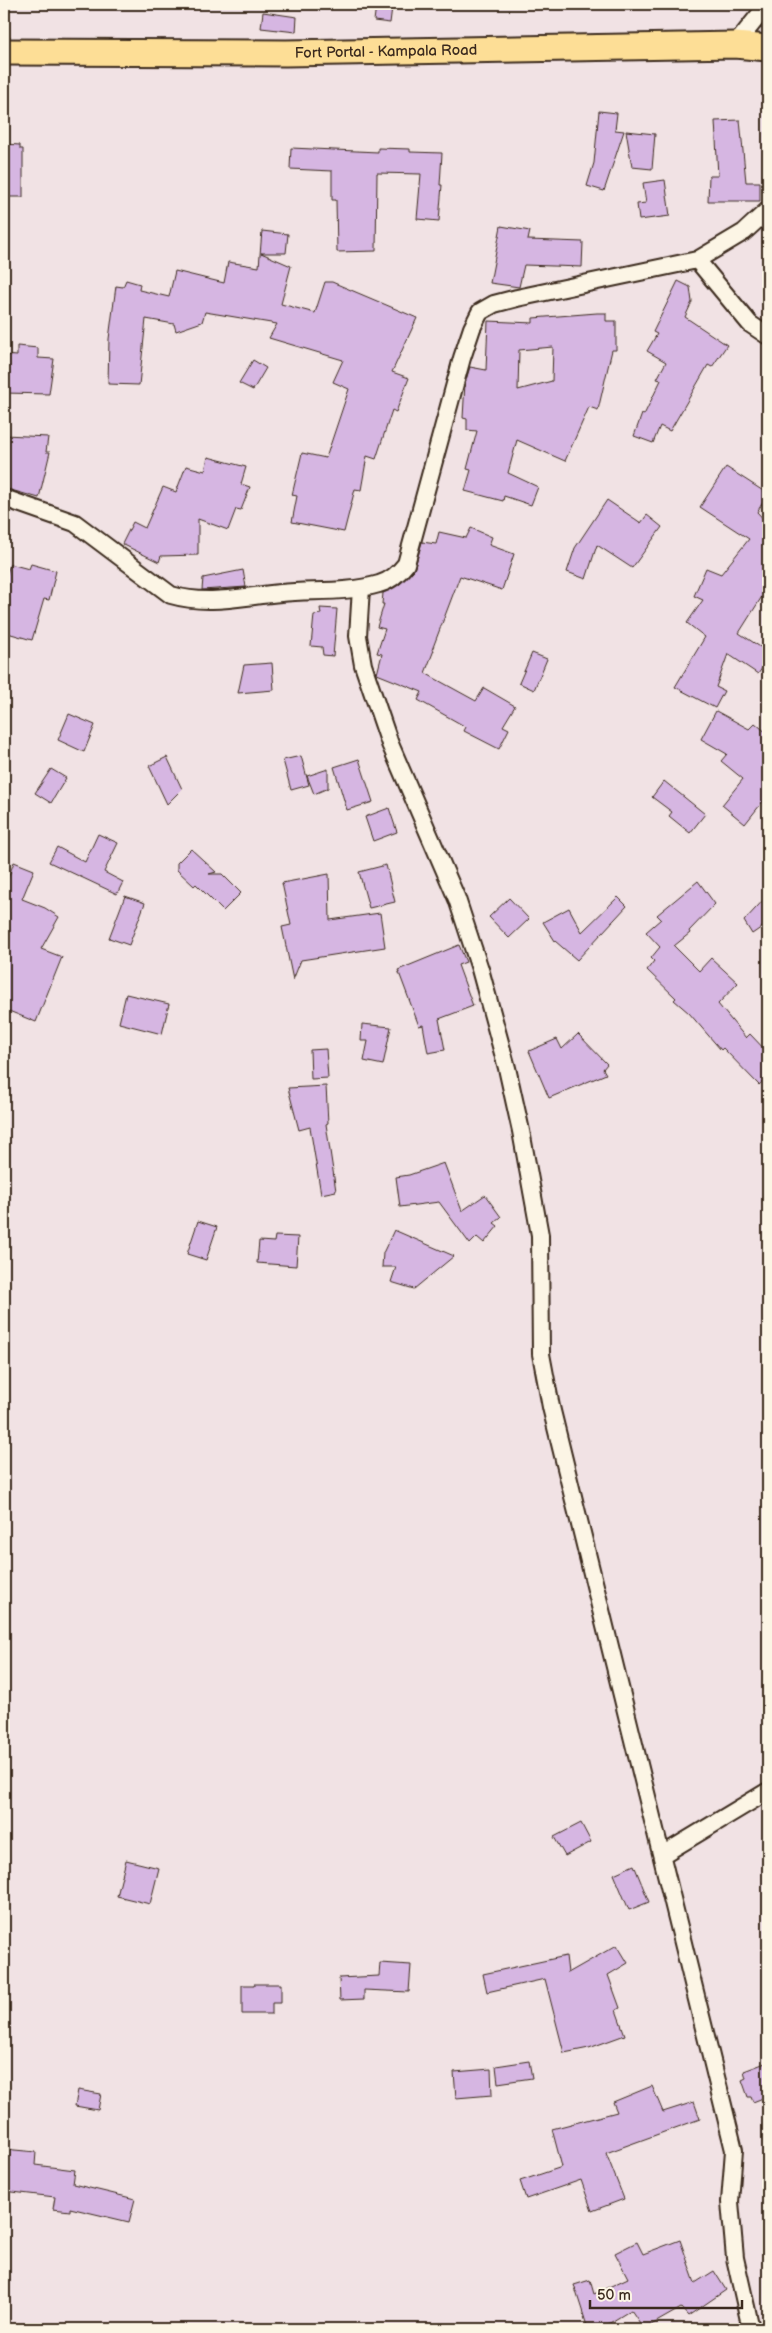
<svg xmlns="http://www.w3.org/2000/svg" width="772" height="2333" font-family="'Balsamiq Sans',sans-serif">
	<style>
		.building { fill: #d6b6e2; stroke: #3b2a1e; fill-rule: evenodd }
		.lines { fill: none; stroke-linecap: round; stroke-linejoin: round }
		.street-casing { stroke: #3b2a1e; stroke-width: 20 }
		.primary-casing { stroke: #3b2a1e; stroke-width: 29 }
		.street { stroke: #fcf5e5; stroke-width: 16 }
		.primary { stroke: #fdde96; stroke-width: 25 }
		.labels { text-anchor: middle; dominant-baseline: central; stroke-width: 4; stroke-linejoin: round; paint-order: stroke }
		.street-label { font-size: 15px; fill: #3b2a1e; stroke: #fcf5e5 }
	</style>
	<rect width="100%" height="100%" fill="#f1e2e4"/>
	<filter id="ink" filterUnits="userSpaceOnUse"><feTurbulence type="fractalNoise" baseFrequency=".02" numOctaves="2"/><feDisplacementMap in="SourceGraphic" scale="10" xChannelSelector="R" yChannelSelector="G"/><feConvolveMatrix kernelMatrix="1 2 1 2 8 2 1 2 1" color-interpolation-filters="sRGB"/></filter>
	<g filter="url(#ink)">
		<path class="building" d="M376,5L392,7L390,23L374,21Z
			M263,12L297,17L296,32L261,28Z
			M599,111L617,113L615,130L624,131L604,191L587,186L594,163Z
			M740,120L746,182H760V201H708L709,176H718L715,121Z
			M626,131L655,134L652,169L632,167Z
			M4,144L20,145V149H23V197H4Z
			M291,148L378,152V148L410,149V152L442,153L440,185H442L439,221L417,219L421,174L377,173L376,251L337,252L336,200H332V171L290,169Z
			M665,180L670,216L639,220L637,204L646,203L643,183Z
			M501,226L530,231L528,240L583,242L582,267L524,265L519,287L490,283Z
			M262,231L288,234L286,253H261L291,266L281,304L315,313L325,282H332L417,318L392,372L409,378L396,412L392,410L376,459L367,456L361,490L355,489L344,532L292,522L297,496L292,495L302,453L326,458L349,389L333,382L343,360L269,338L277,324L205,312L202,322L176,331L174,324L146,319L139,385L108,384L109,339L116,286L123,287L126,280L140,284L139,290L169,297L175,271L224,283L228,262L259,267Z
			M678,281L690,287L692,302L685,317L727,345L712,367L708,365L670,431L660,426L653,443L634,436L642,414L644,415L661,380L657,379L666,362L647,351L657,334L653,332Z
			M597,313H606V321H616V350H612L598,410L589,407L565,461L517,440L508,473L538,487L531,505L504,496L503,501L465,491L471,470L467,469L477,431L467,430V419L463,418L465,383L470,367L486,370L488,321L533,323V318ZM553,347L552,381L518,390L519,350Z
			M17,346L38,348V358L54,359L49,394L4,393V355L17,356Z
			M253,360L266,368L253,390L239,383Z
			M4,435L48,437L46,452H50L39,498L4,488Z
			M208,457L246,467L241,484L250,487L241,510L236,509L228,530L198,519V555L161,556L159,562L122,544L133,522L145,528L163,487L176,492L186,466L205,471Z
			M726,467L768,494L757,512L768,524V587L739,633L768,652V660L758,674L728,654L716,687L724,691L715,708L675,687L705,637L687,623L703,600L694,596L706,568L721,574L749,539L700,507Z
			M607,500L641,523L647,515L662,527L632,568L597,545L586,579L567,572L575,548Z
			M471,528L492,537L489,545L514,554L502,590L460,576L432,650H434L425,673L476,701L484,688L515,706L503,726L509,729L499,749L464,731L466,727L418,700L422,692L377,674L382,654L377,653L385,629L377,627L384,604H382L383,593L400,584L414,570L422,542L436,544L439,532L466,538Z
			M10,564L29,569L31,564L56,571L49,600L44,599L32,640L4,632V583Z
			M243,570L246,587L202,590L203,578Z
			M320,608L337,609L333,656L323,655L322,647L311,646L314,615L321,614Z
			M532,653L547,659L534,690L519,683Z
			M272,663L274,690L238,693L244,665Z
			M716,711L749,729L755,723L768,734V795L745,824L722,805L743,779L721,761L727,754L701,739Z
			M69,714L95,725L84,752L58,740Z
			M301,756L309,785L291,790L283,760Z
			M167,757L182,789L167,804L149,766Z
			M359,759L373,802L347,810L334,767Z
			M51,769L66,778L51,803L35,793Z
			M328,769V788L314,794L307,776Z
			M664,781L705,814L690,833L669,816L672,812L652,797Z
			M389,808L397,832L373,841L365,817Z
			M98,834L118,843L104,872L123,882L117,894L49,862L57,847L85,862Z
			M191,849L216,872L209,874H222L241,893L223,911L196,884L194,886L177,870V863Z
			M14,862L34,870L22,899L45,908L59,917L41,949L62,957L36,1022L4,1009V889Z
			M386,865L395,902L369,908L359,872Z
			M329,874L330,920L380,913L385,947L301,960L293,980L282,927L291,925L282,883Z
			M698,881L715,904L689,931L690,933L674,946L699,971L711,958L738,983L718,1004L746,1038L750,1034L768,1053V1077L759,1085L723,1048L721,1050L689,1013L674,1000L676,998L647,970L654,961L651,958L660,947L646,932L661,919L657,915Z
			M768,895V923L752,934L744,921Z
			M125,896L145,903L129,945L109,938Z
			M618,897L627,906L577,960L555,941L543,922L569,908L582,932Z
			M509,898L529,919L509,938L489,917Z
			M459,945L466,962L458,965L473,1006L439,1019L445,1050L428,1053L423,1025L419,1026L398,970Z
			M126,994L169,1004L162,1034L119,1023Z
			M362,1024L391,1027L383,1065L364,1061L368,1041H361Z
			M578,1034L607,1064L603,1069L606,1074L549,1098L529,1051L557,1039L562,1049Z
			M326,1049L328,1078L311,1079L310,1050Z
			M326,1086L328,1123L326,1124L336,1191L321,1194L310,1127L299,1130L288,1088Z
			M444,1163L462,1211L485,1195L501,1217L494,1223L498,1226L484,1243L477,1237L470,1244L439,1202L400,1207L396,1177L409,1175Z
			M198,1221L217,1227L206,1260L187,1254Z
			M394,1230L454,1256L414,1289L391,1282L396,1267H382L383,1253Z
			M275,1236L298,1237L296,1266L257,1263L259,1241L274,1242Z
			M581,1823L591,1842L565,1856L554,1837Z
			M126,1860L159,1868L150,1904L117,1896Z
			M634,1865L649,1902L629,1910L614,1874Z
			M617,1945L628,1963L608,1975L620,2008L616,2010L625,2035L589,2048L564,2053L545,1979L487,1992L483,1974L566,1956L568,1973Z
			M380,1963L411,1965L409,1992L364,1990V1999L340,2000L339,1978L379,1976Z
			M254,1984H281V2003H272V2014H242V1985H254Z
			M529,2061L532,2078L498,2083L496,2066Z
			M768,2062V2096L753,2102L751,2097H748L742,2080L746,2078L744,2071Z
			M491,2069L492,2095L456,2098L454,2072Z
			M652,2086L663,2112L694,2102L700,2119L606,2153L624,2199L592,2211L581,2180L526,2199L520,2181L562,2167L552,2129L617,2112L613,2102Z
			M78,2090L101,2094L98,2110L75,2106Z
			M4,2149L36,2152L35,2165L75,2170L73,2184L135,2199L129,2222L70,2208V2211L53,2209L55,2197L4,2191Z
			M680,2240L695,2283L714,2271L726,2290L688,2316L681,2308L644,2329L631,2310L600,2329H588L574,2285L590,2280L594,2294L628,2278L615,2253L637,2242L643,2254Z"/>
		<g class="lines">
			<defs>
				<path id="street" d="M735,45L768,4
					M697,260L750,324L768,336
					M4,498L75,523L171,595C209,606 243,596 281,593C313,590 348,593 379,584C391,581 399,573 406,564L462,358L472,328L480,312L494,304L517,298L697,260L744,232L768,210
					M361,588L358,636L363,665L390,744L457,899L480,969L507,1068L521,1131L540,1235L541,1354L551,1407L734,2150L730,2202L735,2258L751,2329
					M662,1855L768,1791"/>
				<g id="primary">
					<path id="s1" d="M4,52L286,53L735,45L768,48"/>
				</g>
			</defs>
			<use href="#street" class="street-casing"/>
			<use href="#primary" class="primary-casing"/>
			<use href="#street" class="street"/>
			<use href="#primary" class="primary"/>
		</g>
	</g>
	<g class="labels">
		<g class="street-label">
			<text stroke="none"><textPath href="#s1" startOffset="382">Fort Portal - Kampala Road</textPath></text>
		</g>
	</g>
	<rect width="772" height="2333" fill="none" stroke="#fcf5e5" stroke-width="20"/>
	<rect x="10" y="10" width="752" height="2313" fill="none" stroke="#3b2a1e" stroke-width="2" filter="url(#ink)"/>
	<path d="M590 2300v8h152v-8" fill="none" stroke="#3b2a1e" stroke-width="2.5"/>
	<text x="597" y="2300" font-size="15" fill="#3b2a1e" stroke="#fcf5e5" stroke-width="4" paint-order="stroke">50 m</text>
</svg>
